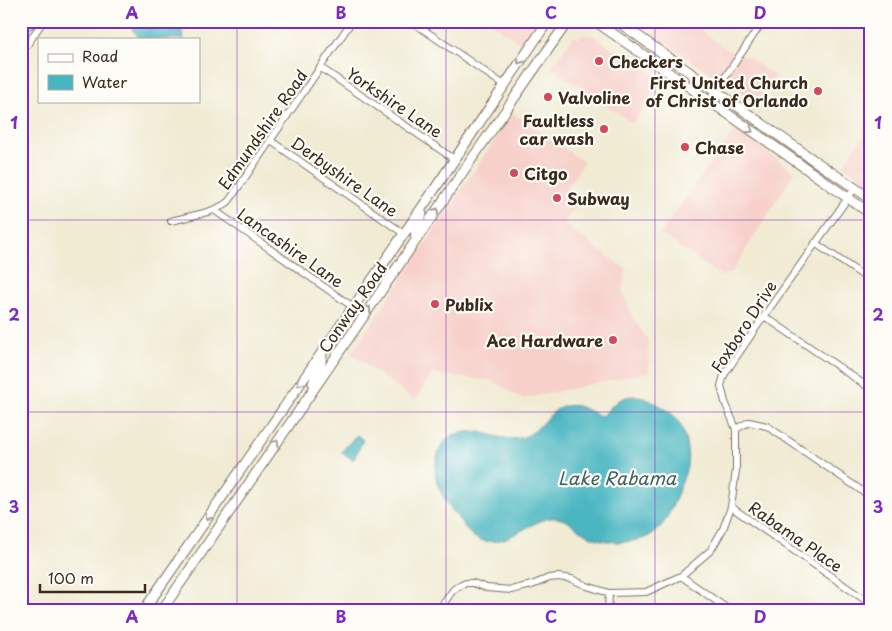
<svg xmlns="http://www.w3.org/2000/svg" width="892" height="631" font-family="'Playpen Sans',sans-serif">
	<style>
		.built { fill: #f7d0ca }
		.water { fill: #48b6c1; stroke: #427070 }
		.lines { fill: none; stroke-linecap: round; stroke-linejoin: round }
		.street-casing { stroke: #7b6e5e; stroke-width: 8 }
		.secondary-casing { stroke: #7b6e5e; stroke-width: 11 }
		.street { stroke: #fff; stroke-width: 6 }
		.secondary { stroke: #fff; stroke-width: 9 }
		.oneway { stroke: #a79f9a }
		.grid { fill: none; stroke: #7b2cbf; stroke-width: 1; stroke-opacity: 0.55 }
		.poi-dot { fill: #d1495b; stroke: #fdfcf7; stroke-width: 2 }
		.labels { text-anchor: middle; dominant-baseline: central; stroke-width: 4.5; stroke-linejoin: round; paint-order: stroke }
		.poi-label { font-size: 16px; font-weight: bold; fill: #3b2a1e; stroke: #fdfcf7; text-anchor: start }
		.street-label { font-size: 16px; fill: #3b2a1e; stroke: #fdfcf7 }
		.water-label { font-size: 18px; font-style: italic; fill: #40625f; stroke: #fdfcf7 }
		.neatline { fill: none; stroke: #7b2cbf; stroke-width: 2 }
		.grid-label { font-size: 16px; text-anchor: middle; font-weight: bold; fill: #7b2cbf }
	</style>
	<rect width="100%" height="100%" fill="#fdfcf7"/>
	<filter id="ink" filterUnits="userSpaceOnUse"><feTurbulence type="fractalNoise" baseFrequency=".02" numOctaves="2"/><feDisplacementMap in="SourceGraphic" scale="10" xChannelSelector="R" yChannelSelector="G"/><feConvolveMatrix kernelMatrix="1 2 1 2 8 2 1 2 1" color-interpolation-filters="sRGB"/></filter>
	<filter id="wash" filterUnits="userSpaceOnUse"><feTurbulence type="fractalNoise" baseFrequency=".0096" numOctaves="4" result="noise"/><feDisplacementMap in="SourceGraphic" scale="20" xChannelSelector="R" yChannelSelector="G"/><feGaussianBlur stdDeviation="1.12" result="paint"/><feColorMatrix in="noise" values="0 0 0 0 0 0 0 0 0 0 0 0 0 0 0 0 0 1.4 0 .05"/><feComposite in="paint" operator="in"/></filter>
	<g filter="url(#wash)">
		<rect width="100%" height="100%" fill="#f1ebd4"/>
		<path class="built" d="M489,21H539L523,45Z
			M661,21H699L705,25L701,31L730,51L750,58L775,76L755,105L653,34Z
			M582,35H592L662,79L633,124L551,67L574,36L579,39Z
			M513,113L584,162L567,188L582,199L563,224L627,270L622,290L633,318L648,340L649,372L522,399L493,381L432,374L415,400L351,354Z
			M871,125V184L843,165Z
			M738,131L795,172L731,273L721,276L660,234L731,135Z"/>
		<path class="water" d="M135,21H182L180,26L184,39H140L132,29Z
			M639,396C654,402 674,410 681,426C686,438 689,454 687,467C685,475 681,484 678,492C669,516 661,537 633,541C619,543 604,542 592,537C578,531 567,516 551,518C538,520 529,527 517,533C505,540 487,546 474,537C469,534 466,528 462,523C454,513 447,504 441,492C439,487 436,483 436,478C433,461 441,435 460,433C466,432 473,431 479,432C493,435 509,442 524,437C545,429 551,401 577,406C586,408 593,414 602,416C607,412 609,408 614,404C622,397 628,396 639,396Z
			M357,435L363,440L354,459H352L342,453V451Z"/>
	</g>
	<g filter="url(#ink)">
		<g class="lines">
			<defs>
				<path id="street" d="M24,21L30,25
					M411,21L504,85
					M21,54L43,21
					M321,68L454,159
					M709,101L763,21
					M271,141L403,233
					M214,210L353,307
					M171,221C188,216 216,213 229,201L352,21
					M815,243L871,281
					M764,316L871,389
					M736,429L749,422L767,426L871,497
					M731,507L871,604
					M681,576L729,610
					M439,610L453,590L457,587L466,583H473L487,588L511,590L532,585L549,578L558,577L572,579L587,586L609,593L646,592L681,576L711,550L723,529L731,507L736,470V429L725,402L721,386L724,375L764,316L855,188
					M608,610L609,593"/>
				<path id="secondary" d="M595,21L871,214
					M617,21L812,159L871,199
					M416,240L415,230L422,214
					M313,383L321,362L322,355
					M144,610L432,193L548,21
					M162,610L469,163L568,21"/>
			</defs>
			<use href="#street" class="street-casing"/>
			<use href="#secondary" class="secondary-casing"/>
			<use href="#street" class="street"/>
			<use href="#secondary" class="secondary"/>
		</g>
		<defs><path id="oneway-chevron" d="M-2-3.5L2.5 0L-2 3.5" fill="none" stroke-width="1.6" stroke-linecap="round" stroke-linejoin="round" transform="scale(1.25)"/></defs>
		<g class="oneway">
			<use href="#oneway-chevron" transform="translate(520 61) rotate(125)"/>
			<use href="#oneway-chevron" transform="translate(750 130) rotate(35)"/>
			<use href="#oneway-chevron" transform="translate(436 211) rotate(-55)"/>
			<use href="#oneway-chevron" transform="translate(368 309) rotate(-55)"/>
			<use href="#oneway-chevron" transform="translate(300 383) rotate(125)"/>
			<use href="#oneway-chevron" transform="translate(276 443) rotate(-56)"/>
			<use href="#oneway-chevron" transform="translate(208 517) rotate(125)"/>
		</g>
	</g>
	<path class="grid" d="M237,21V610M446,21V610M655,21V610M21,220H871M21,412H871"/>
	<g class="poi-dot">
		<circle cx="599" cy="61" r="5"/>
		<circle cx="818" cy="91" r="5"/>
		<circle cx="548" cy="97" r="5"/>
		<circle cx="604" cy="129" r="5"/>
		<circle cx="685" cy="147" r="5"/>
		<circle cx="514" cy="173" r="5"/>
		<circle cx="557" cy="198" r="5"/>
		<circle cx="435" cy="304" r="5"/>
		<circle cx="613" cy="340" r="5"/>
	</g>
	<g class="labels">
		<g class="poi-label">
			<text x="609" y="61">Checkers</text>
			<text x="808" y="82" text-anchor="end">First United Church<tspan x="808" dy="18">of Christ of Orlando</tspan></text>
			<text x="558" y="97">Valvoline</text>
			<text x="594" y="120" text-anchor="end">Faultless<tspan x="594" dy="18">car wash</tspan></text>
			<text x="695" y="147">Chase</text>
			<text x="524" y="173">Citgo</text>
			<text x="567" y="198">Subway</text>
			<text x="445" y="304">Publix</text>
			<text x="603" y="340" text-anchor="end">Ace Hardware</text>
		</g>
		<g class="street-label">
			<text transform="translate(395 102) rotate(34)">Yorkshire Lane</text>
			<text transform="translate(262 129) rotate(-55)">Edmundshire Road</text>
			<text transform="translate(345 176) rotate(35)">Derbyshire Lane</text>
			<text transform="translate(291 247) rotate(35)">Lancashire Lane</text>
			<text transform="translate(352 307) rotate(-55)">Conway Road</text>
			<text transform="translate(743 326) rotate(-57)">Foxboro Drive</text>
			<text transform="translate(796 536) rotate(35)">Rabama Place</text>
		</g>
		<g class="water-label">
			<text x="617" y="477">Lake Rabama</text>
		</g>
	</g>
	<rect width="892" height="631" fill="none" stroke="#fdfcf7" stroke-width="55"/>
	<rect x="38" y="38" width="162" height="65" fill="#fdfcf7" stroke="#afa8a0"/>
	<rect x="48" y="54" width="25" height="8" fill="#ffffff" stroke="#afa8a0"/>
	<text x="82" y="62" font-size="15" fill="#3b2a1e">Road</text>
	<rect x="48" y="75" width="25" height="15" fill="#48b6c1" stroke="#afa8a0"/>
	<text x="82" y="88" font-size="15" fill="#3b2a1e">Water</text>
	<path d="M40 584v8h105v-8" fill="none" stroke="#3b2a1e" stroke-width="2.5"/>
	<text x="48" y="584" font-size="15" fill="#3b2a1e" stroke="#fdfcf7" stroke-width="4" paint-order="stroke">100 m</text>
	<rect x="28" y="28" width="836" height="576" class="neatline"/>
	<g class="grid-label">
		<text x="132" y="19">A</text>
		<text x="341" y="19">B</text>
		<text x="551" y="19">C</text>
		<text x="760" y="19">D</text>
		<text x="14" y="129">1</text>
		<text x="878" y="129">1</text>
		<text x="14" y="321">2</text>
		<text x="878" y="321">2</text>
		<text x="14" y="513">3</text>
		<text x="878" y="513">3</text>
		<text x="132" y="623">A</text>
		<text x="341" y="623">B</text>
		<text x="551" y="623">C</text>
		<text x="760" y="623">D</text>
	</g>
</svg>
